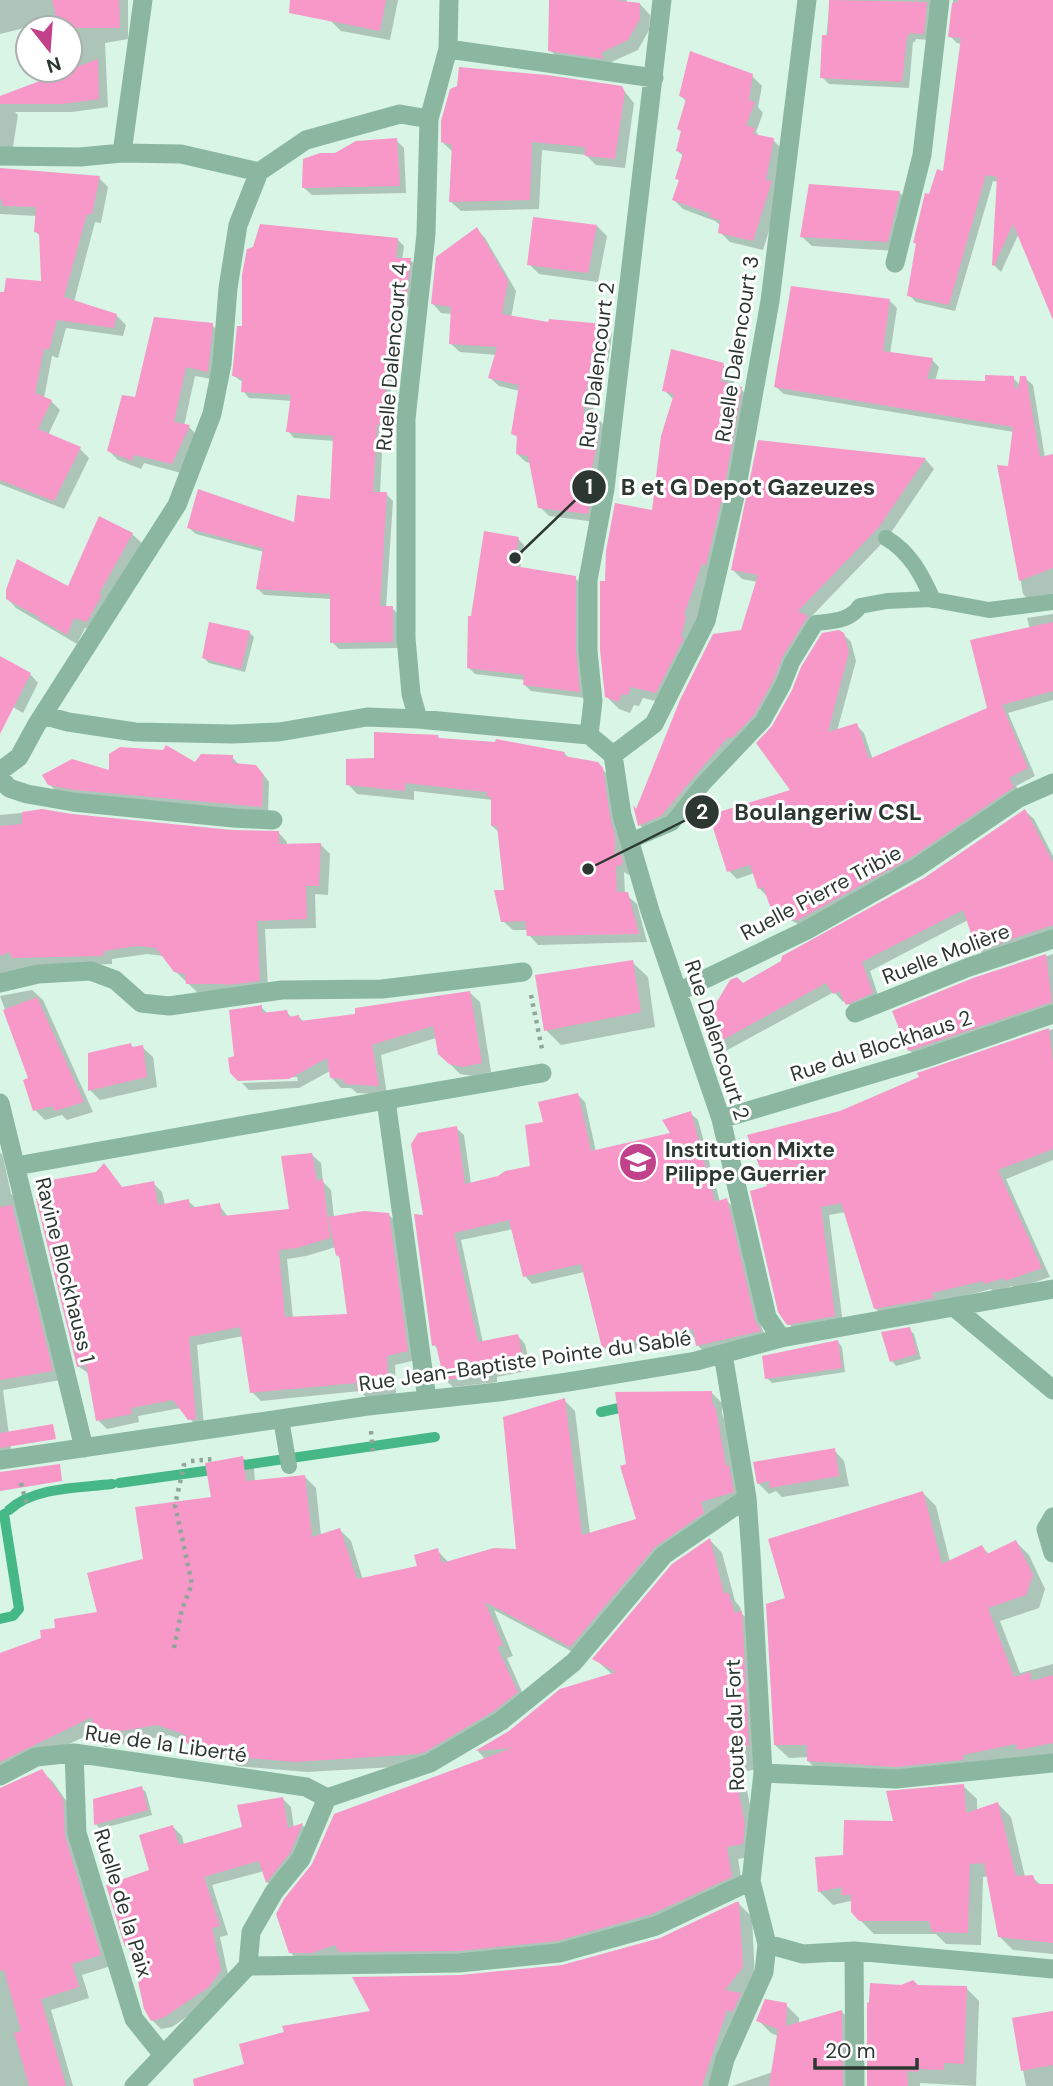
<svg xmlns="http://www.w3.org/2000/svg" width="1053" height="2086" font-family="'DM Sans',sans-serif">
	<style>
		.shadow { fill: #0003; fill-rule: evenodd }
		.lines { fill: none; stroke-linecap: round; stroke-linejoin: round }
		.stream { stroke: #46b887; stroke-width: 10 }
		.building { fill: #f798c8 }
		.path { stroke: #91a69b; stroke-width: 4.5; stroke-dasharray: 3.5 5; stroke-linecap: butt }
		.service { stroke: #8bb7a0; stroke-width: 16 }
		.minor { stroke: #8bb7a0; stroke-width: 19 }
		.labels { text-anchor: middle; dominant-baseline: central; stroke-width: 6; stroke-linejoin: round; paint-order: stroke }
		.street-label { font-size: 21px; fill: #2c3731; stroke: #fff }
		.poi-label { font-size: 21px; font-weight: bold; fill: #2c3731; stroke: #fff; text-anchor: start }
		.leader { fill: none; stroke: #2c3731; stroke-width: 2.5 }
		.callout-dot { fill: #2c3731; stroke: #fff; stroke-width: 2.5 }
		.mark-label { font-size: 21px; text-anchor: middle; font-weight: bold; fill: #fff }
		.callout-label { font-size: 23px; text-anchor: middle; font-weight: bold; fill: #2c3731; stroke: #fff; stroke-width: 6; stroke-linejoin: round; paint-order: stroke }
	</style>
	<rect width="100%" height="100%" fill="#d9f5e6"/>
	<path class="shadow" d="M0,0H128V39L105,43L108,107L72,112H15L18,115L12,153L0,159V99L73,71L70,61V28H61L58,15L26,29L24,28L0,34Z
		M335,0H398L390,40L341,31L330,20Z
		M551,0H627L626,3L640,4L650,15L649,30L638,50L609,63L560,60L550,50Z
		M830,0H936L930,40L916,39L915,42H913L909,88L829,84L822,77Z
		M953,0H1053V309L1019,233L1001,272L994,265L999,182L993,181L955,311L916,302L909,295L918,246L915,243L930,196L944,173L962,44L957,43L950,36Z
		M752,76L762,86L758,107L763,113L756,132L761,138L773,140L783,150L781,192L763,250L730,242L720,232L721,226L715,221L683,209L674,200L681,181L684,157L678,151L687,102L681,96Z
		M621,87L634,103L625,168L596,165L586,155L542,150L539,209L461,211L451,202L452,151L442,142Z
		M396,140L404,148L406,193L312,195L304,188L336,155Z
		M0,170L99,178L108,187L101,223L95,222L74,302L117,316L126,325L123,336L66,328L58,358L52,356L44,398L51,401L60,410L48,435L80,449L89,458L64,509L0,484V293L42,283L40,236L35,231L37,216L0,214Z
		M900,193L910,203L898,251L812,246L801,236Z
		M597,226L607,236L598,282L539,274L529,264Z
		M477,230L485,238L516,291L511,318L548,324L603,325L612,334L608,363L600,362L592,418L598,419L606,427L596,522L549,516L540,507L531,463L526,462L517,454L519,439L513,433L520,391L499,386L490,378L497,355L460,352L451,344L452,314L441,313L433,304Z
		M397,239L404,246L402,260H410L417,266L412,307L403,306L398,354H396L390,397L393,401V408L387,430L383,431L380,494H386L393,501L386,608H392L398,614V648L339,649L332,642L331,599L264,595L258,589L264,552L196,534L189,528L295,525L331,501L335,441L294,438L288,431L292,401L249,398L243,391L244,383L234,376L244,328Z
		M890,301L897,308L890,354L932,360L939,367L935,381L987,383L1013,378L1020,385L1025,378L1033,385L1045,458L1053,455V599L1031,602L1023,594L1000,467L1009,468L1014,432L784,394L776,387Z
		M212,325L221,334L217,380L195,376L184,426L189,427L198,436L181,473L144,463L141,469L118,460L109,451L136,399Z
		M723,365L735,377L733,386L741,389L753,401L695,651L668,704L643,698L639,706L634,705L630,713L619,709L607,697L606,583L654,512L674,400L664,390Z
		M759,442L925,459L934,469L888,537L809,619L817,627L764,724L649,835L640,825L743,631L758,582L742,579L732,569Z
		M100,518L132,534L143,544L98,631L85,628L77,644L16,608L6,597L18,562L69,588Z
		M518,539L524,545L520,569L575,578L582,585L585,698L531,691L525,685V680L475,674L468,667L472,618Z
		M1053,614V700L1008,713L1035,776L1016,786L1021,795L805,928L780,914L771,905L767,896L759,888L754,873L737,879L729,871L793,791L843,634L851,642L856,661L837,731L856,725L864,733L873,760L989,709L1030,629L1027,618Z
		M249,632L254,637L245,672L209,663L204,658Z
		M0,658L30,674L38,683L23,713L1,700L0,702Z
		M440,740L564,753L569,758L597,764L607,774L624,846V857L628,861L631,872L629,875L624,872L625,894L637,904L647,942L538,945L529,935L528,930H513L503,921L506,892L500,833L492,826L493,800L414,791V800L357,794L348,784L376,759Z
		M232,757L239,765L263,774L269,782L268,813L56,791L49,784L111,773L195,764Z
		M42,811L232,832H278L287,842V846L321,845L330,854L328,895L315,894L316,928L265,929L268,989L197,992L175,971L164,956L147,954L112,959V964L27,967L30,974L0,983V815Z
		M1025,811L1034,819L1053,856V937L988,959L979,950L968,920L870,971L880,1001L856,1013L845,1000L843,1002L834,992L722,1053L713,1045L743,985L925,879Z
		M1053,954V1012L918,1058L909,1050L974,980Z
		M632,962L648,977L655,1027L561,1045L546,1030Z
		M32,990L43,1000L93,1112L67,1120L62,1115L45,1120L35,1110L31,1079L0,996Z
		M470,993L480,1002L491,1072L474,1076L460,1074L439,1053L436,1038L381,1055L387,1095L357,1093L351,1088H341L331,1077L330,1071L299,1088L249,1090L242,1083L298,1081L297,1077L239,1079L236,1057L261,1007L268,1014L286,1012L293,1018L299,1017L304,1022L357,1016Z
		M1053,1029V1160L1006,1179L1050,1277L1015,1289L1012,1286L994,1292L991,1289L884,1317L875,1308L846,1212L829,1215L843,1324L797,1332L788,1323L769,1187L841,1113L921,1078L920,1074Z
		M131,1045L134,1048L142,1047L153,1057L157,1087L100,1100L90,1090Z
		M578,1095L585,1102L596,1152L673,1135L690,1113L698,1120L720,1202L726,1200L734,1208L762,1329L767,1338L705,1352L697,1345L696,1337L611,1354L604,1347L584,1272L532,1284L525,1276L513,1229L461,1240L483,1343L518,1336L525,1344L531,1370L497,1377V1382L453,1387L445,1380L439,1350L434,1345L426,1216L456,1128L464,1135L471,1184L532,1167L545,1124Z
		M0,1152L3,1156L11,1194L17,1199L61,1380L3,1390L11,1450L0,1451Z
		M312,1155L321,1163L323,1182L331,1190L334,1218L388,1214L397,1223L416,1360L395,1365L396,1395L368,1399L360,1391L261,1401L252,1392L243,1336L197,1345L204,1427L198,1428L181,1408L138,1416L139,1422L107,1429L98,1420L89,1374L78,1366L34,1185L97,1174L104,1165L123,1189L153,1183L162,1192L165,1205L188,1201L196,1208L219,1205L228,1217L291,1210ZM336,1247L337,1255L341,1259L349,1316L293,1319L287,1259L306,1256Z
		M909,1329L914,1334L921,1359L896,1366L892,1361Z
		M838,1342L842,1347L845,1372L772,1383L767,1378Z
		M711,1392L722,1403V1414L726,1423L744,1503L666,1558L582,1657L494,1610L513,1656L507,1658L527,1703L429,1765L307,1772L237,1766L230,1759L197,1753L185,1741L169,1735L105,1747L94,1736V1732L42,1757L0,1785V1655L43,1639L57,1629L99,1614L145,1560L213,1499L243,1458L254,1469L255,1482L305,1477L316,1488L321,1536L340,1530L351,1541L363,1580L419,1568L437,1550L449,1563L518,1551L564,1400L575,1411L590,1534L638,1520L628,1465Z
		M834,1450L844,1461L849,1486L782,1497L776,1491L769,1494L759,1484L755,1463Z
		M923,1493L936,1506L950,1562L982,1547L990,1555L1016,1542L1029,1555L1045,1589L1039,1608L1000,1621L1020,1673L1053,1664V1758L975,1768L821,1774L808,1761V1757L789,1758L775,1745L788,1599Z
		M710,1540L722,1553L735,1601L740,1607L742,1614L754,1625L757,1769L743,1772L757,1838L755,1856L738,1859L743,1889L570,1953L303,1965L290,1952L486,1760L478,1751L613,1675L595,1659Z
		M42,1771L53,1782L74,1812L111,1966L82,1975L89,1998L51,2010L73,2086H0V1790Z
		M963,1786L977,1799V1811L998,1804L1011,1817L1025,1877H1032L1046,1890L1053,1910V1954L1013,1950L999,1936L989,1876L983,1877L981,1945L946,1944L936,1934H874L852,1912L853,1904L850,1901L833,1905L820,1892L817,1858L844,1857L895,1823Z
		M141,1788L146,1792L152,1815L100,1829L96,1824Z
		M282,1798L291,1807L294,1828L302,1825L311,1833L275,1890L267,1882L264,1871L212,1885L228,1935L220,1937L229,1979L218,1995L172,2027L161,2029L152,2020L133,1953L126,1946L151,1871L173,1827L182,1836L184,1845L244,1828Z
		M739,1904L752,1917L755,1980L719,2086H237L372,2012L459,1977L561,1967L660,1939Z
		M918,1987L966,1988L979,2001L976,2086L920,2083V2086H869Z
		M786,2005L799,2018V2024L842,2012L855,2025V2086H732L773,2072L778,2036L771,2033L758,2020Z
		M1053,2013V2086H1026L1014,2020Z"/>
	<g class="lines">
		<path class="stream" d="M601,1412L624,1407
			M244,1465L435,1437
			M119,1483L212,1470
			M9,1510C34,1487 79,1488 112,1484
			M0,1619L13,1616L19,1609L4,1514"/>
	</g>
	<path class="building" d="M52,0H119L120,28H59Z
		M290,0H386L380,31L289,13Z
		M549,0H614L640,3V19L628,40L601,53L604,59L548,51Z
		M829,0L927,2L924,34L909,33V36H907L902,82L820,78L822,35H828Z
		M957,0H1053V320L1013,224L994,266L992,265L997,177L986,175L949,305L907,296L916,243H913L925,193L929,194L937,169L943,171L961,38L948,37L952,3H957Z
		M690,51L753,74L749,100L755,102L746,125L755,128L753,134L774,138L766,180L772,181L753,241L718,233L720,220L709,217L711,214L672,200L679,180L675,179L683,153L676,151L681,131L677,129L686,99L679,96Z
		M98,59L99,99L62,104H0V96Z
		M459,67L547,75L622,86L625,92L615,159L585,156V147L532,142L530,200L449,202L452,145L441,142V121L450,89L457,86Z
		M397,138L400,186L302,188L303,159L320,153H335L356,141Z
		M0,168L100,176L92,214H87L64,297L117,314L114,328L57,320L49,350L44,348L35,393L52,400L38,429L81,447L54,501L0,480V292H4L6,278L41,281L39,233L34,232L36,207L3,206L0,196Z
		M809,184L900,191L888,242L800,237Z
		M533,217L597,225L588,273L527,265Z
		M260,224L398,238L396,258H411L406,302L397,301L392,348H390L384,389L387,393V401L381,424L377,425L373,492H387L380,606H393V642L330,643V594L256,589L263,548L187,528L198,489L294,522L297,495L330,499L333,436L286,432L291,395L241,392L242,378L232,376L237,326H242V275L246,254L247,249L253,247Z
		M477,227L508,281L502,314L548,322L549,319L604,324L600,355L592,354L583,415L598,417L592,439L598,440L590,477L594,478L588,514L538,508L528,456L516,454L517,436L511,434L519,385L488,378L497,347L449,344L451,307L431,304L436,257Z
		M791,286L890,299L883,351L933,358L927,379L985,381V375L1014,376V386L1018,390L1020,376H1026L1040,457L1053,454V568L1019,581L997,465L1008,466L1013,427L774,387Z
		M154,317L213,323L208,372L186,367L174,422L190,425L172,464L134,455L132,461L107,451L122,395L135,397Z
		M671,349L724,363L721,381L742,387L724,490L706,565L702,564L684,615L686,616L681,638H684L656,693L631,687L628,695L622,694L618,702L605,697L600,650V581H605L606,551L615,503L652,510L661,436L674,394L662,391Z
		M758,440L926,458L879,527L798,611L808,616L783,656L773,681L754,715L732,738L728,737L661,816L638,826L633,805L636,809L680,700L713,634L741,630L758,575L731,570Z
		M99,516L133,533L99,594L102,595L87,622L74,618L67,635L39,619V617L6,599V590L17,559L68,586Z
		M484,531L519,537L514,566L576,576V651L580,692L523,685L524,675L467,668L468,616H471Z
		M209,622L250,631L241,669L202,658Z
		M1053,622V691L1002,705L1028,768L1009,778L1014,787L912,857L796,921L770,906L763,887L758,889L750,865L727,872L709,815L790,790L756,743L772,726L792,690L801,667L822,633L839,630L844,633L849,652L828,732L857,723L869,759L987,708L970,640Z
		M0,656L31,673L0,734Z
		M374,732L438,735L439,738L495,742L496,739L565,752L564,756L598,762L603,768L610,817L615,835V860L619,850L623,862L619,867L616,865L617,892H628L639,934L527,936L525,921L501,922L494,890H504L497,826H491V797L486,796L487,792L405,783V791L346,785V759L374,758Z
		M166,745L195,762L201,754L233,755V763L256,765L263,774L262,807L75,790L48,785L42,775L72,759L109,770V754L120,747L163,750Z
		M42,809L72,814L232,830L279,831V844L321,843L319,886H306L307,919L257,921L260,981L226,985V984H186L185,974L174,972L156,948L137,946L104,951L103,956L12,958L9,952L0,956V826L22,824V812Z
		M1025,809L1053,862V925L977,951L963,910L862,962L873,993L846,1005L839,991L833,994L826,983L712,1046L703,1025L730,980L737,977L743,983L781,961L782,956L924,878Z
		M1046,954L1052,1002L908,1051L892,1011L973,978Z
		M633,960L641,1012L544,1031L535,975Z
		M470,991L482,1063L463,1067L449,1064L438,1054L433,1026L372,1045L379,1086L345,1084L343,1079L330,1078L327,1058L289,1079L238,1081L230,1073L228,1058L234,1056L229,1010L262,1005V1013L287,1010L289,1017L299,1015L300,1021L355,1014V1008Z
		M37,997L84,1102L55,1111L52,1106L33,1111L23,1080L28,1078L3,1010Z
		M1049,1028L1053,1063V1149L998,1170L1042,1268L1005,1281L1004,1278L984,1284L983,1281L932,1293L934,1298L874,1309L841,1203L821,1207L835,1316L787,1325L778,1312L750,1191L767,1186L747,1135L840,1111L919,1077L917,1073Z
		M131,1043L132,1047L143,1045L147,1077L88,1091V1053Z
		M578,1093L591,1151L670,1133L662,1120L691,1111L715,1202L727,1198L755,1320L761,1331L696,1346L693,1329L602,1348L581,1264L523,1277L509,1220L454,1233L478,1342L518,1334L524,1363L490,1370L491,1375L444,1380L436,1345L432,1346L414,1214L423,1215L411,1144L418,1133L457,1126L465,1184L498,1176L505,1171L530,1166L525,1125L543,1122L538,1102Z
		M312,1153L317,1181L323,1179L330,1238L297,1248L279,1250L285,1317L347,1314L339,1255L336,1256L328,1217L364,1211L389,1213L408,1351L387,1356L388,1386L358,1392L356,1383L250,1393L240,1327L189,1337L196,1419L188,1420L173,1400L131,1408L132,1414L96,1421L86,1365L77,1367L36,1199L48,1196L46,1187L52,1186L51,1180L96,1172L104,1163L122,1187L154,1181L158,1205L189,1199L190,1208L220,1203L222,1216L289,1209L281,1156Z
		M12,1205L53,1371L0,1380V1207Z
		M910,1327L917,1354L890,1362L881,1332Z
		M838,1340L842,1368L765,1379L762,1356Z
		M712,1391V1402L716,1410L726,1466L729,1465L734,1492L701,1502L704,1513L655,1547L570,1647L485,1602L503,1645L497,1647L518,1692L494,1711L425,1752L418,1754L295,1762L224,1756L226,1750L184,1742L186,1735L157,1725L92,1736V1717L0,1762V1653L41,1638L40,1630L55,1628L54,1619L97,1612L87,1573L143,1559L135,1507L211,1497L205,1463L243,1456L246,1481L305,1475L312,1537L340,1528L357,1579L417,1566L414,1555L438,1548L442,1563L494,1548L516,1549L503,1417L565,1398L582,1535L636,1519L620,1466L626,1464L615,1392Z
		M53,1424L56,1439L0,1448V1433Z
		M835,1448L839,1476L770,1488L769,1481L757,1484L753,1462Z
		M60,1464L62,1481L0,1491V1472Z
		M923,1491L942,1564L982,1545L987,1554L1016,1540L1033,1575L1026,1595L988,1608L1014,1677L1030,1672L1032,1681L1053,1675V1743L1017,1750L1016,1744L963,1755V1760L896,1767L807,1761V1745H774L766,1604L785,1598L768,1539Z
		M710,1538L724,1594L728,1592L735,1613L742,1611L749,1746H742L745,1757L732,1760L745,1824L743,1844L727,1847L732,1877L652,1914L557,1941L458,1951L339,1952L335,1945L312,1953H289L276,1914L284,1899L312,1864L334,1814L512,1748L475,1751L509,1731L560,1689L616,1672L592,1659L672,1564Z
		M42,1769L63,1799L65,1836L101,1955L72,1964L79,1987L41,1999L66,2086H29L14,2033L21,2031L4,1970L0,1971V1788Z
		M964,1784L966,1813L998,1802L1016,1876L1033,1875L1036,1884H1053V1943L998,1937L984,1863L970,1864L968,1933L932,1932L929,1921H859L851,1912V1895H841L842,1887L818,1892L815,1857L843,1855L844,1820L893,1821L886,1791Z
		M142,1786L148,1810L94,1825L93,1799Z
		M283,1797L288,1828L303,1823L290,1853L266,1883L259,1861L204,1877L220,1926L212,1928L221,1970L209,1987L163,2018L151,2021L144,2009L130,1945L125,1947L106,1885L149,1870L139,1835L173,1825L179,1845L242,1827L237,1805Z
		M736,1902H739L743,1967L725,1990L741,1993L733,2012L727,2010L702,2086H194L193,2079L244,2064L239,2044L284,2032L282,2026L370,2011L352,1977L460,1975L562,1965L660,1938Z
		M913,1980L918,1985L967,1986L964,2064L944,2063V2070L918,2069V2072L907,2071L908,2086H867V2003L869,2002L870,1983L901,1985Z
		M765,1999L787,2003L786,2026L842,2010L843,2086H769L778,2029L756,2021Z
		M1053,2011V2065L1021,2071L1012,2018Z"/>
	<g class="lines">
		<path class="path" d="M531,995L542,1049
			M371,1431L373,1453
			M191,1461L214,1459
			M21,1483L27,1506
			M174,1648L182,1609L192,1584L175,1505L184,1465L183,1461L181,1462"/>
		<path class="service" d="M886,538C910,552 922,575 933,600
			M630,841L672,823L704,783L763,721L783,685L792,662L816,623C833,621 850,621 860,606L887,601L929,599L989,610L1053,602
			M281,1419L289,1466"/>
		<path class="minor" d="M448,49L654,78
			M122,153L143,0
			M0,156L80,157L122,153L181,154L259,172
			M895,263L922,155L940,0
			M43,715L68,722L135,732L232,734L279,732L367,717L418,719L589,735L613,755
			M418,719L411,694L406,638V419L426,234L429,119L448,49L449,0
			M589,735L593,701L588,651V580L605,489L662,0
			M613,755L654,724L706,621L736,492L770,301L807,0
			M613,755L622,815L650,911L721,1119L767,1317L781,1338
			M0,771L19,757L37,724L177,505L212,414L222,364L228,288L238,225L259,172L306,140L400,114L429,119
			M0,778L9,788L27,794L73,802L233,818L273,820
			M0,983L38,974L91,971L115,980L141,1003L169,1006L282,990L382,989L523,972
			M678,992L807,930L918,867L1019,798L1053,783
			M855,1013L969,967L1053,939
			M386,1100L542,1073
			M0,1103L84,1448
			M721,1119L923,1059L1053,1014
			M16,1166L386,1100L427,1399
			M954,1307L1053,1390
			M0,1460L368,1406L498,1392L568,1382L696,1361L781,1338L1053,1289
			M1053,1517L1046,1529L1053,1553
			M74,1753L77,1833L134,2019L163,2055
			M763,1773L896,1779L1053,1763
			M0,1776L36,1757L74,1753L306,1787L327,1798
			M767,1944L803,1954L854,1951L1053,1969
			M854,1951L855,2086
			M248,1966L459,1963L559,1953L656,1926L751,1881
			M134,2086L248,1966L251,1932L274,1892L301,1859L327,1798L430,1763L501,1721L574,1662L664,1555L747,1498
			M718,2086L725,2059L764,1972L767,1944L751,1881L763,1773L751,1554L747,1498L723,1354"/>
	</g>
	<defs>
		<symbol id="school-disc" viewBox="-11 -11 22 22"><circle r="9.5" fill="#c1418b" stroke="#fff"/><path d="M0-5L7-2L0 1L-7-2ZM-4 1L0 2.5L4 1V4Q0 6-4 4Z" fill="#fff"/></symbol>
	</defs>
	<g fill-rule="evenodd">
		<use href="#school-disc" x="616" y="1140" width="44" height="44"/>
	</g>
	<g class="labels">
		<g class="street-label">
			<text transform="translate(737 349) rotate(-81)">Ruelle Dalencourt 3</text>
			<text transform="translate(392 357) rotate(-85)">Ruelle Dalencourt 4</text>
			<text transform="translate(597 365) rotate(-83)">Rue Dalencourt 2</text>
			<text transform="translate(821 893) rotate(-28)">Ruelle Pierre Tribie</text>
			<text transform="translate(946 954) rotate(-21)">Ruelle Molière</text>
			<text transform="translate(717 1040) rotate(72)">Rue Dalencourt 2</text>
			<text transform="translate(881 1046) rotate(-18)">Rue du Blockhaus 2</text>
			<text transform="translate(65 1270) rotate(76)">Ravine Blockhauss 1</text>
			<text transform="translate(525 1361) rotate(-8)">Rue Jean-Baptiste Pointe du Sablé</text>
			<text transform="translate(735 1725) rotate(-92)">Route du Fort</text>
			<text transform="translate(166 1744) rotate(8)">Rue de la Liberté</text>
			<text transform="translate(123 1903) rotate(73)">Ruelle de la Paix</text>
		</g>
		<g class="poi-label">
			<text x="665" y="1150">Institution Mixte<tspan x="665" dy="24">Pilippe Guerrier</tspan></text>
		</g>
	</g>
	<path class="leader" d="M515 558L589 487M588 869L702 812"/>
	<g class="callout-dot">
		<circle cx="515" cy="558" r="7"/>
		<circle cx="588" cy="869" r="7"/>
		<circle cx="589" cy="487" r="18"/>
		<circle cx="702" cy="812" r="18"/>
	</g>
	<g class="mark-label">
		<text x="589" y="494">1</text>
		<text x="702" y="819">2</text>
	</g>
	<g class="callout-label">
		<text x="748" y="495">B et G Depot Gazeuzes</text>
		<text x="828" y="820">Boulangeriw CSL</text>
	</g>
	<g transform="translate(49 49) rotate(163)"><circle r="33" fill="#ffffff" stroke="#abafad" stroke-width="2"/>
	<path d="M0-5L12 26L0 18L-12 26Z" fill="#c1418b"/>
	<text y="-10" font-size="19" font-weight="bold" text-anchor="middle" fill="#2c3731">N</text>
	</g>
	<path d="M815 2058v10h102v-10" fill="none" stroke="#2c3731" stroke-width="3.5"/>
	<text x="825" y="2058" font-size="21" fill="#2c3731" stroke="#ffffff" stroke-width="5" paint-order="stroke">20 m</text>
</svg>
